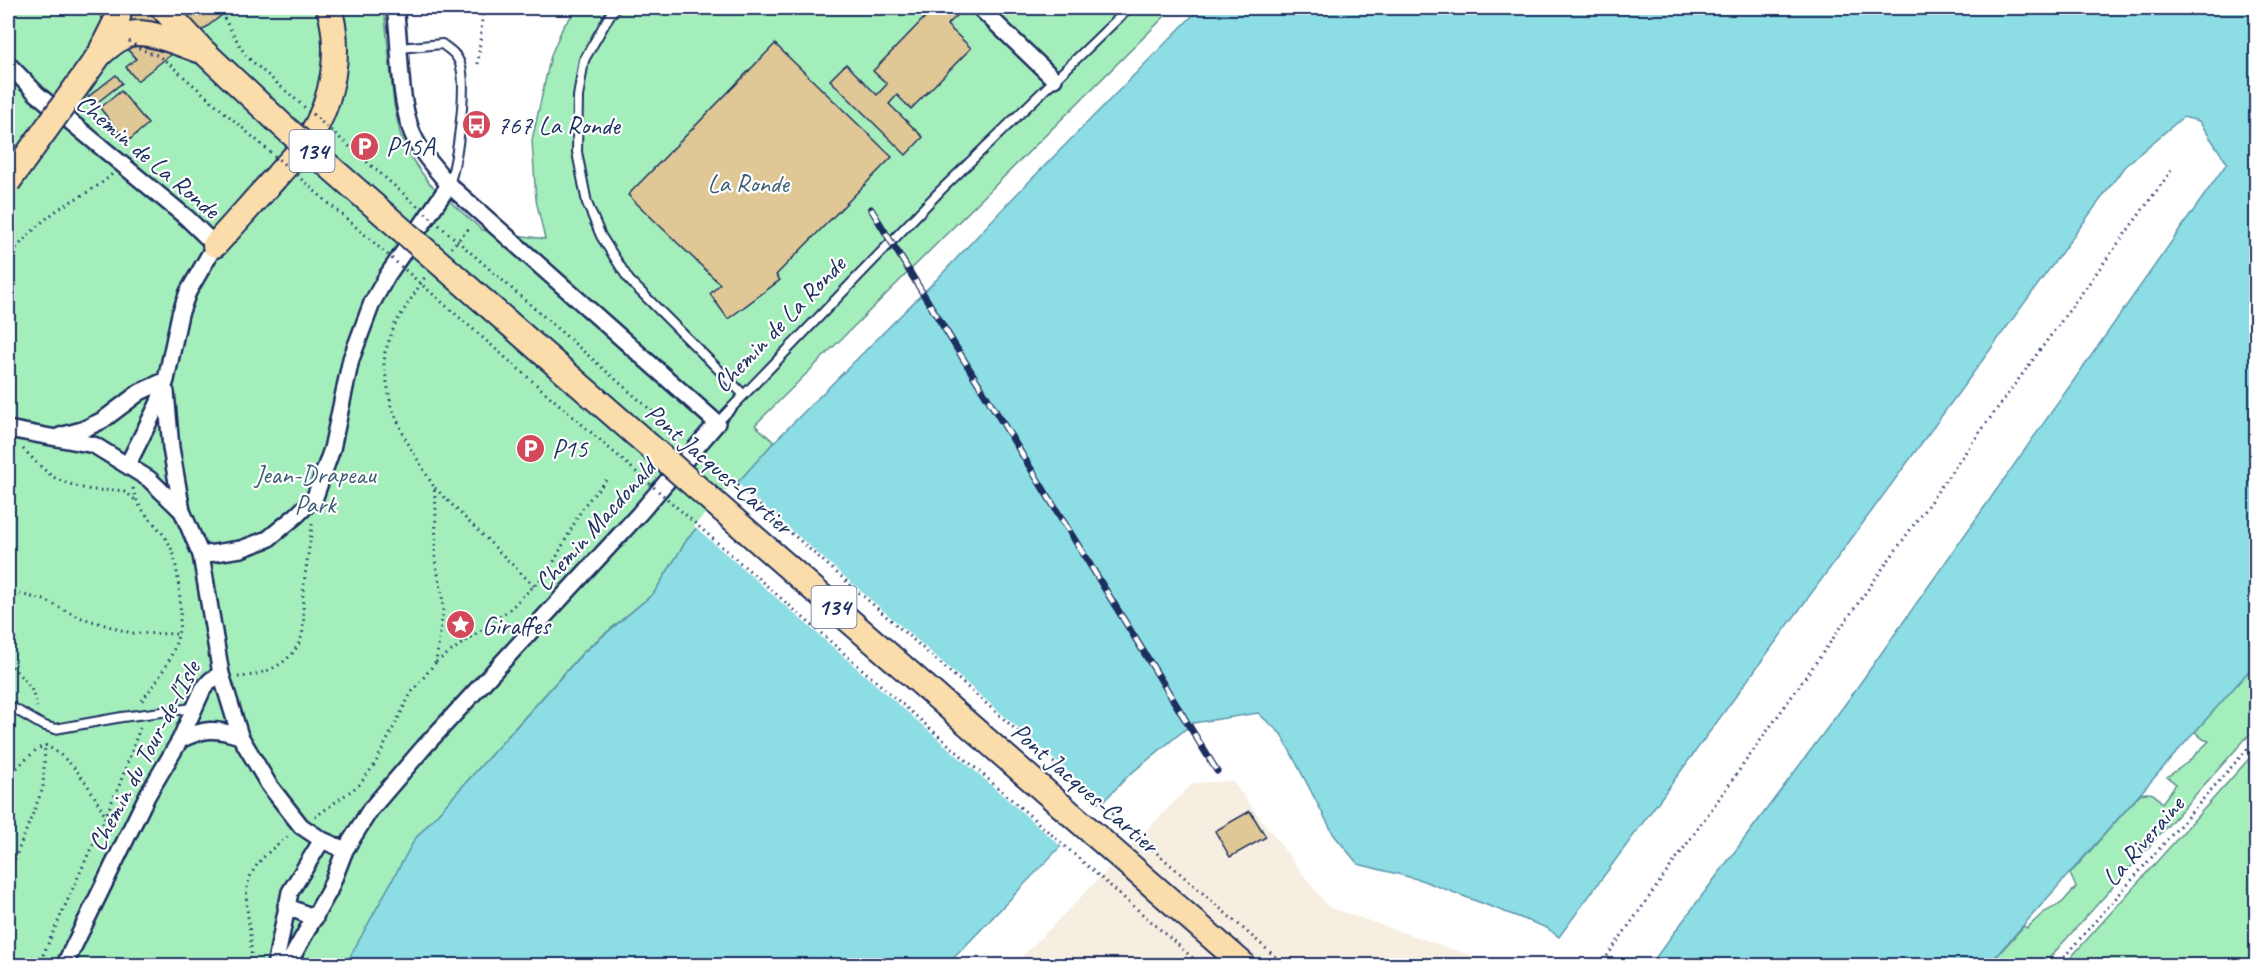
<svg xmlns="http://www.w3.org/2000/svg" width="2264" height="973" font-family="Caveat,sans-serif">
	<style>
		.built { fill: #f6eee0 }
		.green { fill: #a4eebc; stroke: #608e8d; stroke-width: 1.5 }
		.water { fill: #8cdde4; stroke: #5f97ae; stroke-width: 1.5 }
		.pier { fill: #fff }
		.building { fill: #e0c796; stroke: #1b2f5e; stroke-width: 1.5 }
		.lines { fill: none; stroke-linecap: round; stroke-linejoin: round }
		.lane-casing { stroke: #1b2f5e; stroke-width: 12 }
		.street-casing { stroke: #1b2f5e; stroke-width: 20 }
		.primary-casing { stroke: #1b2f5e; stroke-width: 28 }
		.path { stroke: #1b2f5e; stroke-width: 3; stroke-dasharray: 1.5 4.5; stroke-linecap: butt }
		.lane { stroke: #fff; stroke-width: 8 }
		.street { stroke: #fff; stroke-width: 15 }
		.primary { stroke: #faddab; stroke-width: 24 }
		.rail-casing { stroke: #1b2f5e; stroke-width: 7 }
		.rail { stroke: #fff; stroke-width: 4.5; stroke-dasharray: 14; stroke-linecap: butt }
		.primary-bridge-casing { stroke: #1b2f5e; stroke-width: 28; stroke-linecap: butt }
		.path-bridge { stroke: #1b2f5e; stroke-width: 3; stroke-dasharray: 1.5 4.5; stroke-linecap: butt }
		.primary-bridge { stroke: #faddab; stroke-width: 24 }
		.labels { text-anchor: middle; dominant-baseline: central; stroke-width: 4.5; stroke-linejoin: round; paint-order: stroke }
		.shield { fill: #fff; stroke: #5f6d8e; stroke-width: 1.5 }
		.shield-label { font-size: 24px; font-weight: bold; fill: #1b2f5e }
		.poi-label { font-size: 26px; fill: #1b2f5e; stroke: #fff; text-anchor: start }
		.street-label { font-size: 26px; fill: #1b2f5e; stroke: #fff }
		.park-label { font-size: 26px; fill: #3d5f76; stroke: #fff }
	</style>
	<rect width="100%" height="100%" fill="#fff"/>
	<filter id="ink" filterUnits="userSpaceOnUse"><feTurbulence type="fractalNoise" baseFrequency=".0167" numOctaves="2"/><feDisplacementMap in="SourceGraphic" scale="12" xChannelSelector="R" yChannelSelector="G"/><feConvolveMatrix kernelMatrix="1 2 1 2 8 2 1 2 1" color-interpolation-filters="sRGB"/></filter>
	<g filter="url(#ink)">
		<path class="built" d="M1232,781L1328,907L1499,965L1013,966L1193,783Z"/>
		<path class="green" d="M8,8H384L394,105L400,133L412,159L429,183L482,230L545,239L536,200L532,140L551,55L563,27L578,8H1173L755,425L774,442L688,538L654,593L585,650L415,839L345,966L8,965Z
			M2256,663V727L2043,965L1988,966L2024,926L2027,928L2043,913L2062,903L2076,887L2070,874L2140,794C2152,791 2155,794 2162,803L2176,784L2167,777L2188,762L2209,741L2203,739L2195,732Z
			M2256,751V955L2247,965H2064Z"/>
		<path class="water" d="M1200,8H2256V663L1988,965H1650L1849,699L2227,163L2199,121L2183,117L2125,166L1559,937L1547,928L1421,880L1358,864L1334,835L1281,734L1258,713L1193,723L1128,776L947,965L345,966L415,839L583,653L654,593L688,538L774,442L939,277L1013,198Z"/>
		<path class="pier" d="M735,481L1105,804L1063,848L694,526Z"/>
		<path class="building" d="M96,8H231L137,81L126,67L136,59L105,24Z
			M934,8H954L960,13L947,25L971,48L911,109L897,95L889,104L923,137L906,155L830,80L846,64L877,95L887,84L873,71Z
			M775,44L892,157L776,275L780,280L728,319L710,294L720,284L628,195Z
			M116,75L122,83L94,105L88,97Z
			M121,91L148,124L127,142L100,108Z
			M1250,811L1266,837L1230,857L1215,831Z"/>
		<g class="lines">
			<defs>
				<path id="lane" d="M616,8L611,13L584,60L578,97L577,152L587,203L601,236L629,280L744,395
					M400,48L442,44C450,50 457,54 460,64C468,85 457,163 449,184
					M717,423L941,190L1129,8
					M8,705L42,725L55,729L122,717L193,708"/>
				<path id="street" d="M980,8L1054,79
					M8,64L37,94L187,218L215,245L188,292L180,314L166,380L158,404L128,464
					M166,392L171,448L182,511
					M8,429L94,445L149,479L182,511L201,555L221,674L240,736L269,785L301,826L322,840L345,850
					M60,436L82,430L103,420L140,392L166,380
					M201,555L241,549L268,539L297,515L315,497L332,449L351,359L372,303L387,276L449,185
					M180,740C204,728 215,728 240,736
					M286,906L315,918
					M64,966L147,796L180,740L203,689L211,680L221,674
					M275,966L290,892L322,840
					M287,966L329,891L345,850L370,810L424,747L639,514L717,423L449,185C435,168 417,149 410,127C398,90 401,47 395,8"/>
				<path id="primary" d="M163,8L202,50
					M102,49L118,17L119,8
					M100,54C108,47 117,39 127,35C146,27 184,46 204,52
					M215,245C236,222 256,199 277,176C288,163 301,151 310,137C333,100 342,50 329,8"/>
			</defs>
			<use href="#lane" class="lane-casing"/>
			<use href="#street" class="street-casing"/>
			<use href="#primary" class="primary-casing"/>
			<path class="path" d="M478,64L483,8
				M451,248L471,226
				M8,257C23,241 38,224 56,211C74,198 96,190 112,174
				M23,449C36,461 47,476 64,482C73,485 86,490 96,490C114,492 120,485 135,500
				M133,488C138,512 152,518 165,537C174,549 176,565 178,580C186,637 174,659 141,702
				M435,488L534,586
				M8,591L44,600L79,617L131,633L178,634
				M8,662L31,688L37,707
				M436,662L508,611L549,571L583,507L606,480
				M238,677C267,675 298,661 303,630C305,618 302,605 303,593C305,570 310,547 312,524
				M8,776L36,750L45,745
				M315,817L359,785L375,764L411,693L436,662L443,611L442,593L435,560L436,507L434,487L406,440L391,406L384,365L385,352L395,324L425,277
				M8,876L43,788L45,745C75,761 90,787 105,816
				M38,966L119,786L140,728
				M251,966C254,899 223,883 290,835
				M1600,966L1972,443L2174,167
				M2056,966L2256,739"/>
			<use href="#lane" class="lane"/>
			<use href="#street" class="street"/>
			<use href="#primary" class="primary"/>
			<defs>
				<path id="rail" d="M871,209L1217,771"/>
			</defs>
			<use href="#rail" class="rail-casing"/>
			<use href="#rail" class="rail"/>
			<defs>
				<path id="primary-bridge" d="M204,52L283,126L1245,966
					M8,182L100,54"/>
			</defs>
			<use href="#primary-bridge" class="primary-bridge-casing"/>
			<path class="path-bridge" d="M218,8L246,56L1286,966
				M129,41L142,50L157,55L167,62L1202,966"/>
			<use href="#primary-bridge" class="primary-bridge"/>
		</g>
	</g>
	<defs>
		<symbol id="bus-disc" viewBox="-11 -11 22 22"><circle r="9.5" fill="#d1495b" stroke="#fff"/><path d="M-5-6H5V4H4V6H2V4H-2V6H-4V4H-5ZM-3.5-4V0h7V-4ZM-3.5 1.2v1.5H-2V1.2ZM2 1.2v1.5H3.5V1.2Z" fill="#fff"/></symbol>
		<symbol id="parking-disc" viewBox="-11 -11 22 22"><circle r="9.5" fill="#d1495b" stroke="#fff"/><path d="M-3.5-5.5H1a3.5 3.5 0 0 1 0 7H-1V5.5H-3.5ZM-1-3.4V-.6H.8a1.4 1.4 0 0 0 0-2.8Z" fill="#fff"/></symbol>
		<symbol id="sight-disc" viewBox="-11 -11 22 22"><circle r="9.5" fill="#d1495b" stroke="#fff"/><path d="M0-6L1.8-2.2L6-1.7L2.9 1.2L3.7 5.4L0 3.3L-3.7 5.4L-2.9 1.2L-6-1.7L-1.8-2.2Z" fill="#fff"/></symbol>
	</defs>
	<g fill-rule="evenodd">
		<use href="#bus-disc" x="460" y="108" width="33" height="33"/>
		<use href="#parking-disc" x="348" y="130" width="33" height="33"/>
		<use href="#parking-disc" x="514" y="432" width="33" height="33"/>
		<use href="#sight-disc" x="444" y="608" width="33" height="33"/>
	</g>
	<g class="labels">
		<g class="shield">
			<rect x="289.5" y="130" width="45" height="42" rx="4.5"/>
			<rect x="811.5" y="586" width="45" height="42" rx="4.5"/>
		</g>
		<g class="shield-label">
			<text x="312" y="151">134</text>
			<text x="834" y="607">134</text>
		</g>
		<g class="poi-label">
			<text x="497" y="125">767 La Ronde</text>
			<text x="386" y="146">P15A</text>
			<text x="552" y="448">P15</text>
			<text x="482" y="625">Giraffes</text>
		</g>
		<g class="street-label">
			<text transform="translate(148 156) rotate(40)">Chemin de La Ronde</text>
			<text transform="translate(779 324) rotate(-46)">Chemin de La Ronde</text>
			<text transform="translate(719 469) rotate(41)">Pont Jacques-Cartier</text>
			<text transform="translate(595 525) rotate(-48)">Chemin Macdonald</text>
			<text transform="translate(144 756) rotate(-62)">Chemin du Tour-de-l'Isle</text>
			<text transform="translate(1085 788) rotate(41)">Pont Jacques-Cartier</text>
			<text transform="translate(2143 841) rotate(-49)">La Riveraine</text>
		</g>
		<g class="park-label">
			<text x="748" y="183">La Ronde</text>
			<text x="315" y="474">Jean-Drapeau<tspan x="315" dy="30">Park</tspan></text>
		</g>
	</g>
	<rect width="2264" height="973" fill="none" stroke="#fff" stroke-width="30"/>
	<rect x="15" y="15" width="2234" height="943" fill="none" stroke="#1b2f5e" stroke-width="2" filter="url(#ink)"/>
</svg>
